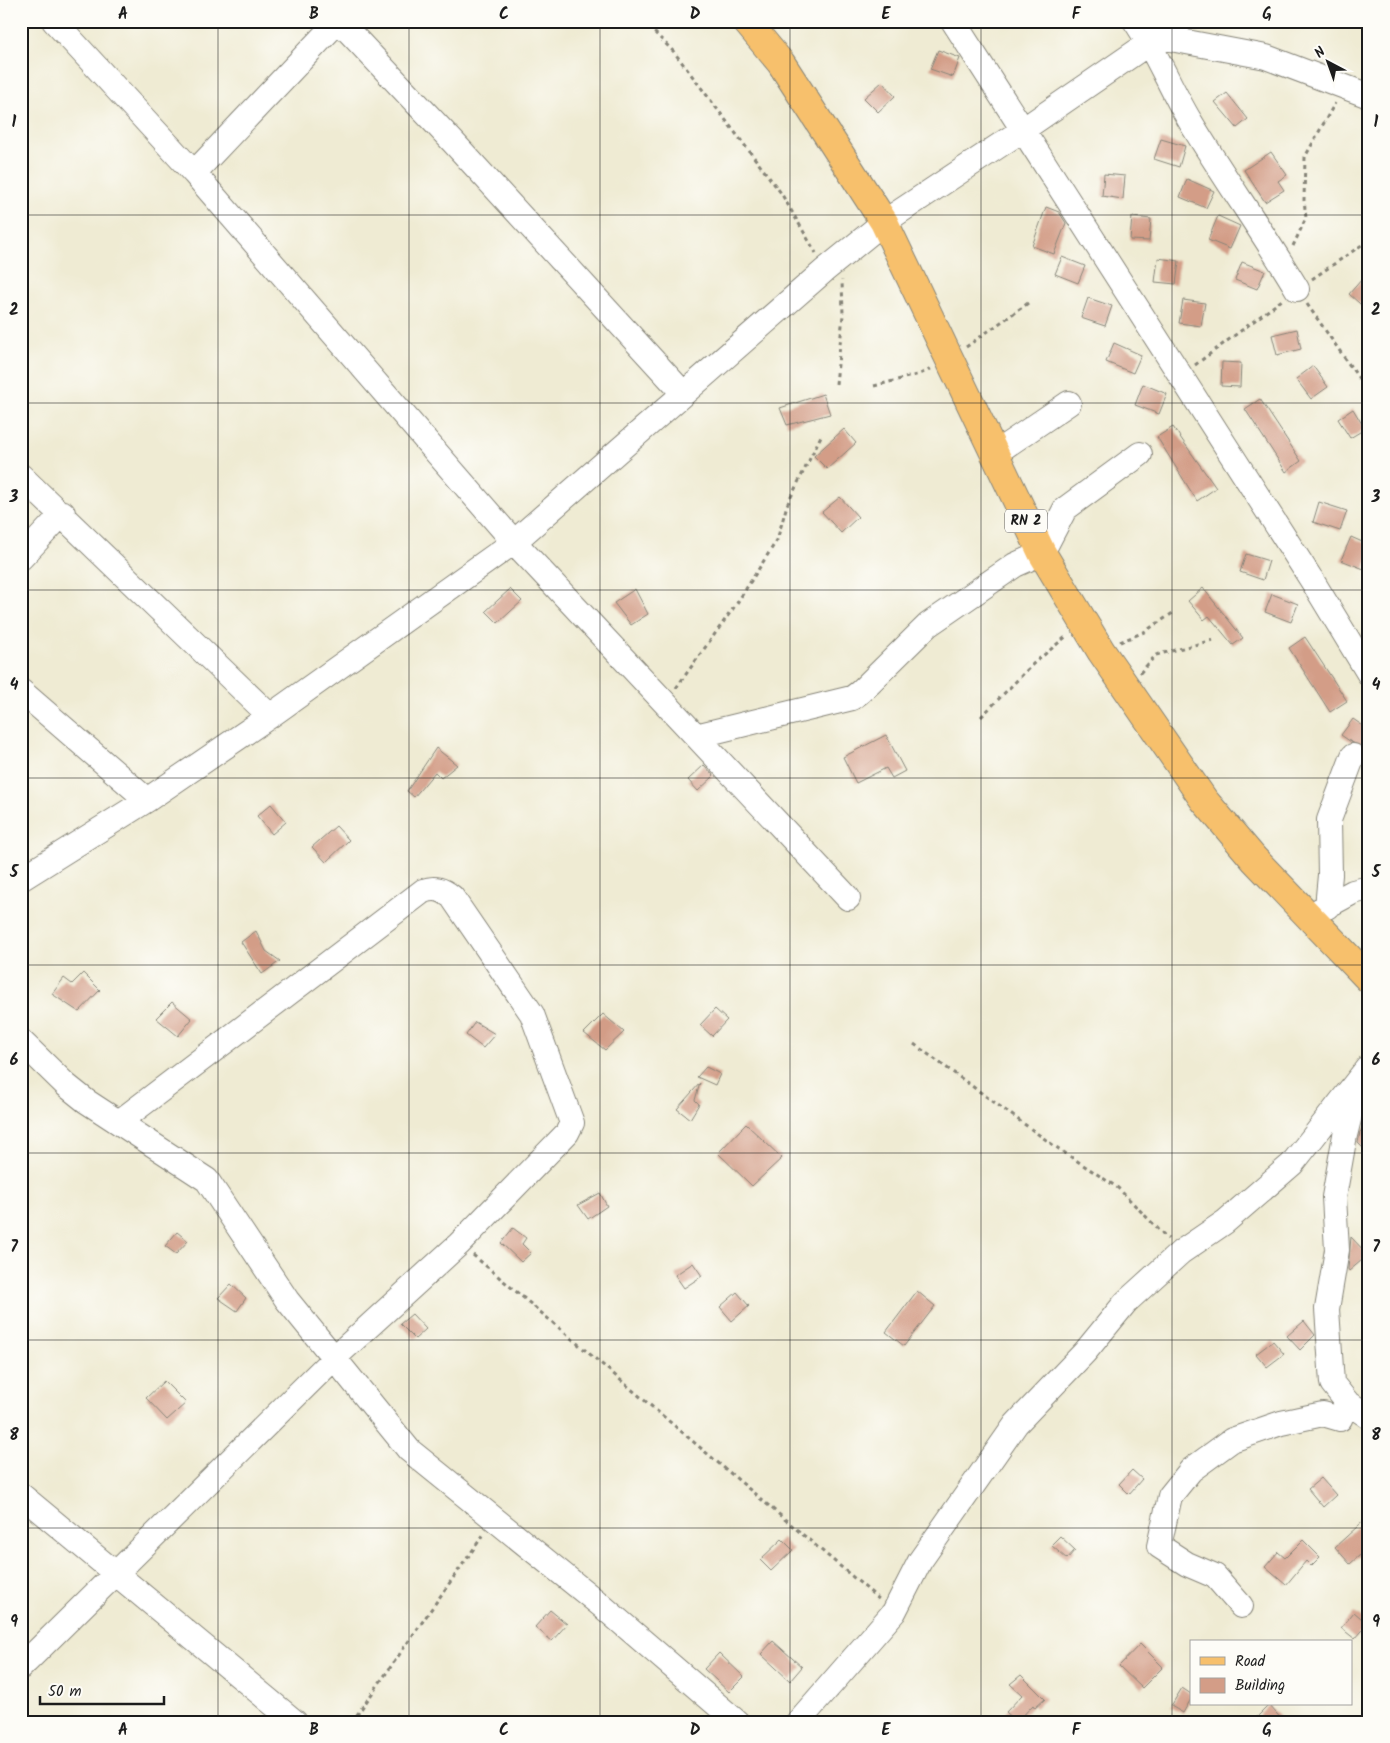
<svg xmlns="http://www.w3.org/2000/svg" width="1390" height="1743" font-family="Kalam,sans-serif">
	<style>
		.building { fill: #d39d87 }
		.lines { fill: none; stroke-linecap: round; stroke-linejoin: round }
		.minor-casing { stroke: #868478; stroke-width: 26 }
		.major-casing { stroke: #868478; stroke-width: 30 }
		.path { stroke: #868478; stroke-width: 3; stroke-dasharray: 4 4; stroke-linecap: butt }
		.minor { stroke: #fff; stroke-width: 24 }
		.major { stroke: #f7c06c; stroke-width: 28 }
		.grid { fill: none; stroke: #1c1c1c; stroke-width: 1; stroke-opacity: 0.55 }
		.labels { text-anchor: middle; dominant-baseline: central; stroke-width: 4; stroke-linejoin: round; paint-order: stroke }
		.shield { fill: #fdfcf7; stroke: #605f5e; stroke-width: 1 }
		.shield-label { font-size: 14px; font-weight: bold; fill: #1c1c1c }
		.neatline { fill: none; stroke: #1c1c1c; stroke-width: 2 }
		.grid-label { font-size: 16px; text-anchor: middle; font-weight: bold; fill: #1c1c1c }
	</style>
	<rect width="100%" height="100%" fill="#fdfcf7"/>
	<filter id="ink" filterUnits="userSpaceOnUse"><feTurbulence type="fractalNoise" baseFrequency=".02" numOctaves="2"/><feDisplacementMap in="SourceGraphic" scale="10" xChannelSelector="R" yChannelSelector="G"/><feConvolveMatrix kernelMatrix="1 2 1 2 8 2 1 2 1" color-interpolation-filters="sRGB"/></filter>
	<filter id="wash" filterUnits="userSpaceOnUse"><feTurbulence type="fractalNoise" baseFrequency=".0096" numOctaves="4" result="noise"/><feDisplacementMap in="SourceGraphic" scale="20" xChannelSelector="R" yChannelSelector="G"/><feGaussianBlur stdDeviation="1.12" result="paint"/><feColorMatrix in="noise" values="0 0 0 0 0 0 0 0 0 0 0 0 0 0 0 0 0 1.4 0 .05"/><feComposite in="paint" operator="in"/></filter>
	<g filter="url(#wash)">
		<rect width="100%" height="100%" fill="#efebd3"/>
		<g id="blocks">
			<path class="building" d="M938,50L960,58L953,77L930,69Z
				M882,82L895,96L878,112L864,98Z
				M1227,93L1248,119L1237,128L1215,102Z
				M1161,139L1185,146L1179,167L1154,159Z
				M1271,152L1287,175L1278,181L1284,190L1265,202L1244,170Z
				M1104,174L1125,176L1123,199L1102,196Z
				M1187,179L1214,191L1206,208L1180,197Z
				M1046,207L1059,212L1066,223L1054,254L1032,246Z
				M1218,216L1240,226L1230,249L1208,240Z
				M1132,217L1151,219L1149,241L1130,240Z
				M1062,257L1085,266L1078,283L1055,274Z
				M1158,258L1179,261L1176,284L1155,282Z
				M1242,262L1265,271L1257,289L1235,280Z
				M1369,271V312L1349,294Z
				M1088,298L1112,306L1105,326L1081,318Z
				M1183,300L1205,303L1201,326L1179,323Z
				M1297,329L1301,349L1277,355L1272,335Z
				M1114,343L1141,355L1133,373L1106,362Z
				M1222,362L1241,363L1240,387L1221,386Z
				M1313,366L1328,387L1311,399L1296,379Z
				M1143,384L1167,394L1159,414L1135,405Z
				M823,394L830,414L787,425L780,408Z
				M1260,399L1301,461L1286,472L1245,409Z
				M1353,409L1365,429L1350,438L1338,419Z
				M1173,427L1216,488L1197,501L1157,437Z
				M844,429L856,443L827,469L814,456Z
				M840,497L858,517L841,533L822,512Z
				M1319,502L1347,511L1340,531L1313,522Z
				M1351,537L1369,545V557L1364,569L1341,560Z
				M1246,554L1269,561L1263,580L1240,572Z
				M1203,588L1243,638L1233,645L1209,616L1204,620L1188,601Z
				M510,589L522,601L498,623L486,611Z
				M635,589L648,614L631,625L614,603Z
				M1272,594L1298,604L1291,622L1265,612Z
				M1305,637L1347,701L1330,712L1289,648Z
				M1353,719L1369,730V755L1363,747L1351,742L1341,735Z
				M886,735L905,771L892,778L886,768L856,783L843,757Z
				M436,748L457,765L441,778L435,772L414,797L407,791Z
				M704,765L714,776L698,791L688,780Z
				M271,804L286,822L272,834L257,816Z
				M336,826L349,840L326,862L312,847Z
				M256,931L266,951L280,961L262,974L241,942Z
				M83,973L100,990L79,1012L52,994L64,978L72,984Z
				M172,1002L192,1019L178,1036L156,1018Z
				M715,1009L727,1020L712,1036L700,1025Z
				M603,1014L624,1032L605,1050L584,1033Z
				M475,1022L495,1034L483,1048L466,1035Z
				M706,1067L720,1074L715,1085L697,1077Z
				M700,1083L695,1100L699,1104L690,1119L677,1109Z
				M1369,1123V1154L1358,1143L1360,1132Z
				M746,1124L782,1158L752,1186L718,1153Z
				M600,1193L607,1206L588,1219L578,1205Z
				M513,1228L526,1238L522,1244L531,1253L521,1262L501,1243Z
				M177,1232L188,1241L176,1254L165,1246Z
				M1351,1237L1368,1255L1349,1271L1348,1269Z
				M693,1263L702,1276L684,1288L675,1275Z
				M231,1284L246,1298L237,1311L218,1298Z
				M917,1291L935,1306L904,1346L886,1332Z
				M737,1292L749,1306L732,1321L720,1307Z
				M412,1314L426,1329L415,1339L400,1324Z
				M1304,1321L1315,1335L1300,1350L1287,1336Z
				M1273,1341L1284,1354L1267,1367L1256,1354Z
				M164,1381L186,1403L167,1420L146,1398Z
				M1132,1470L1142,1479L1129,1494L1119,1484Z
				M1321,1478L1336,1495L1323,1507L1308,1489Z
				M1369,1516V1547L1350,1564L1335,1547Z
				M1060,1536L1075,1550L1067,1559L1051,1545Z
				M782,1539L793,1550L771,1571L760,1560Z
				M1303,1540L1320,1557L1311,1566L1306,1561L1286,1585L1265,1567L1278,1552L1285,1558Z
				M550,1610L567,1624L552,1641L535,1627Z
				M1354,1612L1368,1624L1355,1639L1341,1628Z
				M773,1641L802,1667L790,1681L761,1654Z
				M1140,1644L1163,1667L1142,1688L1119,1666Z
				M719,1653L744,1677L729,1692L704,1669Z
				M1021,1675L1045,1699L1035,1708L1033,1705L1017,1722L1006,1712L1022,1695L1010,1684Z
				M1182,1688L1191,1694V1699L1183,1713L1171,1706Z
				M1269,1705L1284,1722H1252Z"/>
		</g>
	</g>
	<g filter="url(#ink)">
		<use href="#blocks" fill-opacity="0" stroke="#868478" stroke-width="1"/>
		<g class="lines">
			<defs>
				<path id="minor" d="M54,21L194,173L514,542L848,898
					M339,21L454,143L683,393
					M953,21L1313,582L1369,674
					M1135,21C1157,53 1170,88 1190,121C1224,178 1263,232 1297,289
					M1163,27L1160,37L1266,57L1369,96
					M194,173L338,21
					M994,454L1069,403
					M21,476L270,716
					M21,558L63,513
					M21,691L147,800
					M696,736L852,698L860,692L928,625L1015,565L1042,553L1065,509L1140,454
					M21,879L147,800L270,716L514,542L825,270L884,222L1021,131L1181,21
					M1327,907L1330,875L1329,820L1353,756
					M1316,912L1353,892L1369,888
					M21,1041L66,1085L86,1101L207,1180L287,1300L409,1450L602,1606L737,1722
					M1347,1402L1369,1417
					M21,1495L295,1722
					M1241,1606L1215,1576L1187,1564L1159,1546L1170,1496L1191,1470L1232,1440L1281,1423L1323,1414L1340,1419L1347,1402L1332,1383L1327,1309L1337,1250L1334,1197L1345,1135L1357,1087
					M21,1667L333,1359L459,1244L567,1133L572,1123L532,1014L452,897C442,889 435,887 423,891L119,1122
					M798,1722L894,1612L920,1561L1016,1424L1085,1352L1126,1302L1181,1252L1225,1222L1292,1164L1369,1066"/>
				<path id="major" d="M746,21L781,63L884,222L1042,553L1101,651L1204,800L1254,859L1369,979"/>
			</defs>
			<use href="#minor" class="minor-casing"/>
			<use href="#major" class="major-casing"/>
			<path class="path" d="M643,21L674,52L781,193L816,253
				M1293,246L1306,218L1304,200L1305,157L1335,103
				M1312,279L1369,240
				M1307,304L1369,393
				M966,347L1031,301
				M1195,365L1282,300
				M836,384L843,315L842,280
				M874,386L920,374L931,369
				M1120,642L1144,632L1173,613
				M1140,673L1156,655L1213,640
				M676,688L737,603L777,540L787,505L821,436
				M981,717L1033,664L1068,635
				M914,1044L1053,1145L1118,1188L1168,1239
				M473,1255L880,1600
				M352,1722L484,1534"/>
			<use href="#minor" class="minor"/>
			<use href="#major" class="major"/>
		</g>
	</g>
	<path class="grid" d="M218,21V1722M409,21V1722M600,21V1722M790,21V1722M981,21V1722M1172,21V1722M21,215H1369M21,403H1369M21,590H1369M21,778H1369M21,965H1369M21,1153H1369M21,1340H1369M21,1528H1369"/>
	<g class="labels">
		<rect class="shield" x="1005" y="509.5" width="42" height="23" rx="4"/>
		<g class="shield-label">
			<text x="1026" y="521">RN 2</text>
		</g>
	</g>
	<rect width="1390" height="1743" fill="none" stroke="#fdfcf7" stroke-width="55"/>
	<rect x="1190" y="1640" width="162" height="65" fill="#fdfcf7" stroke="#a3a29f"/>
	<rect x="1200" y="1657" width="25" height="8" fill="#f7c06c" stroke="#a3a29f"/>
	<text x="1235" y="1666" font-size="15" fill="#1c1c1c">Road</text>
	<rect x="1200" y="1678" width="25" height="15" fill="#d39d87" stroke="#a3a29f"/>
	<text x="1235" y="1690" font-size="15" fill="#1c1c1c">Building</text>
	<g transform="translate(1328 62) rotate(319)" stroke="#fdfcf7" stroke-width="4" paint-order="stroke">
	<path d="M0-4L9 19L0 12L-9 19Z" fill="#1c1c1c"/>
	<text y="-8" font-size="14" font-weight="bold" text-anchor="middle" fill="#1c1c1c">N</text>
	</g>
	<path d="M40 1696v8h124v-8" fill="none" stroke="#1c1c1c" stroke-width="2.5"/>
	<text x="48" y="1696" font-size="15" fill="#1c1c1c" stroke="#fdfcf7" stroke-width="4" paint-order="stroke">50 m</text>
	<rect x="28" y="28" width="1334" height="1688" class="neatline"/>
	<g class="grid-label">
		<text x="123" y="19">A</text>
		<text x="314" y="19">B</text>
		<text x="504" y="19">C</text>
		<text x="695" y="19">D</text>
		<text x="886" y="19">E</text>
		<text x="1076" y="19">F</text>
		<text x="1267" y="19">G</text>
		<text x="14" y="127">1</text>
		<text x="1376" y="127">1</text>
		<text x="14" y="315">2</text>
		<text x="1376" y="315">2</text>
		<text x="14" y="502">3</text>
		<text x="1376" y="502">3</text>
		<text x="14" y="690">4</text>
		<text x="1376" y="690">4</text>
		<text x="14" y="877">5</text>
		<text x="1376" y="877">5</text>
		<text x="14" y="1065">6</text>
		<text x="1376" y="1065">6</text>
		<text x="14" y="1252">7</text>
		<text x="1376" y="1252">7</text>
		<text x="14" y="1440">8</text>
		<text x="1376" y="1440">8</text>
		<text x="14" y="1627">9</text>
		<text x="1376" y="1627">9</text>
		<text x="123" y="1735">A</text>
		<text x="314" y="1735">B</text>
		<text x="504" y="1735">C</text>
		<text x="695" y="1735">D</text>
		<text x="886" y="1735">E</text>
		<text x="1076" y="1735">F</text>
		<text x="1267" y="1735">G</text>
	</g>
</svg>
